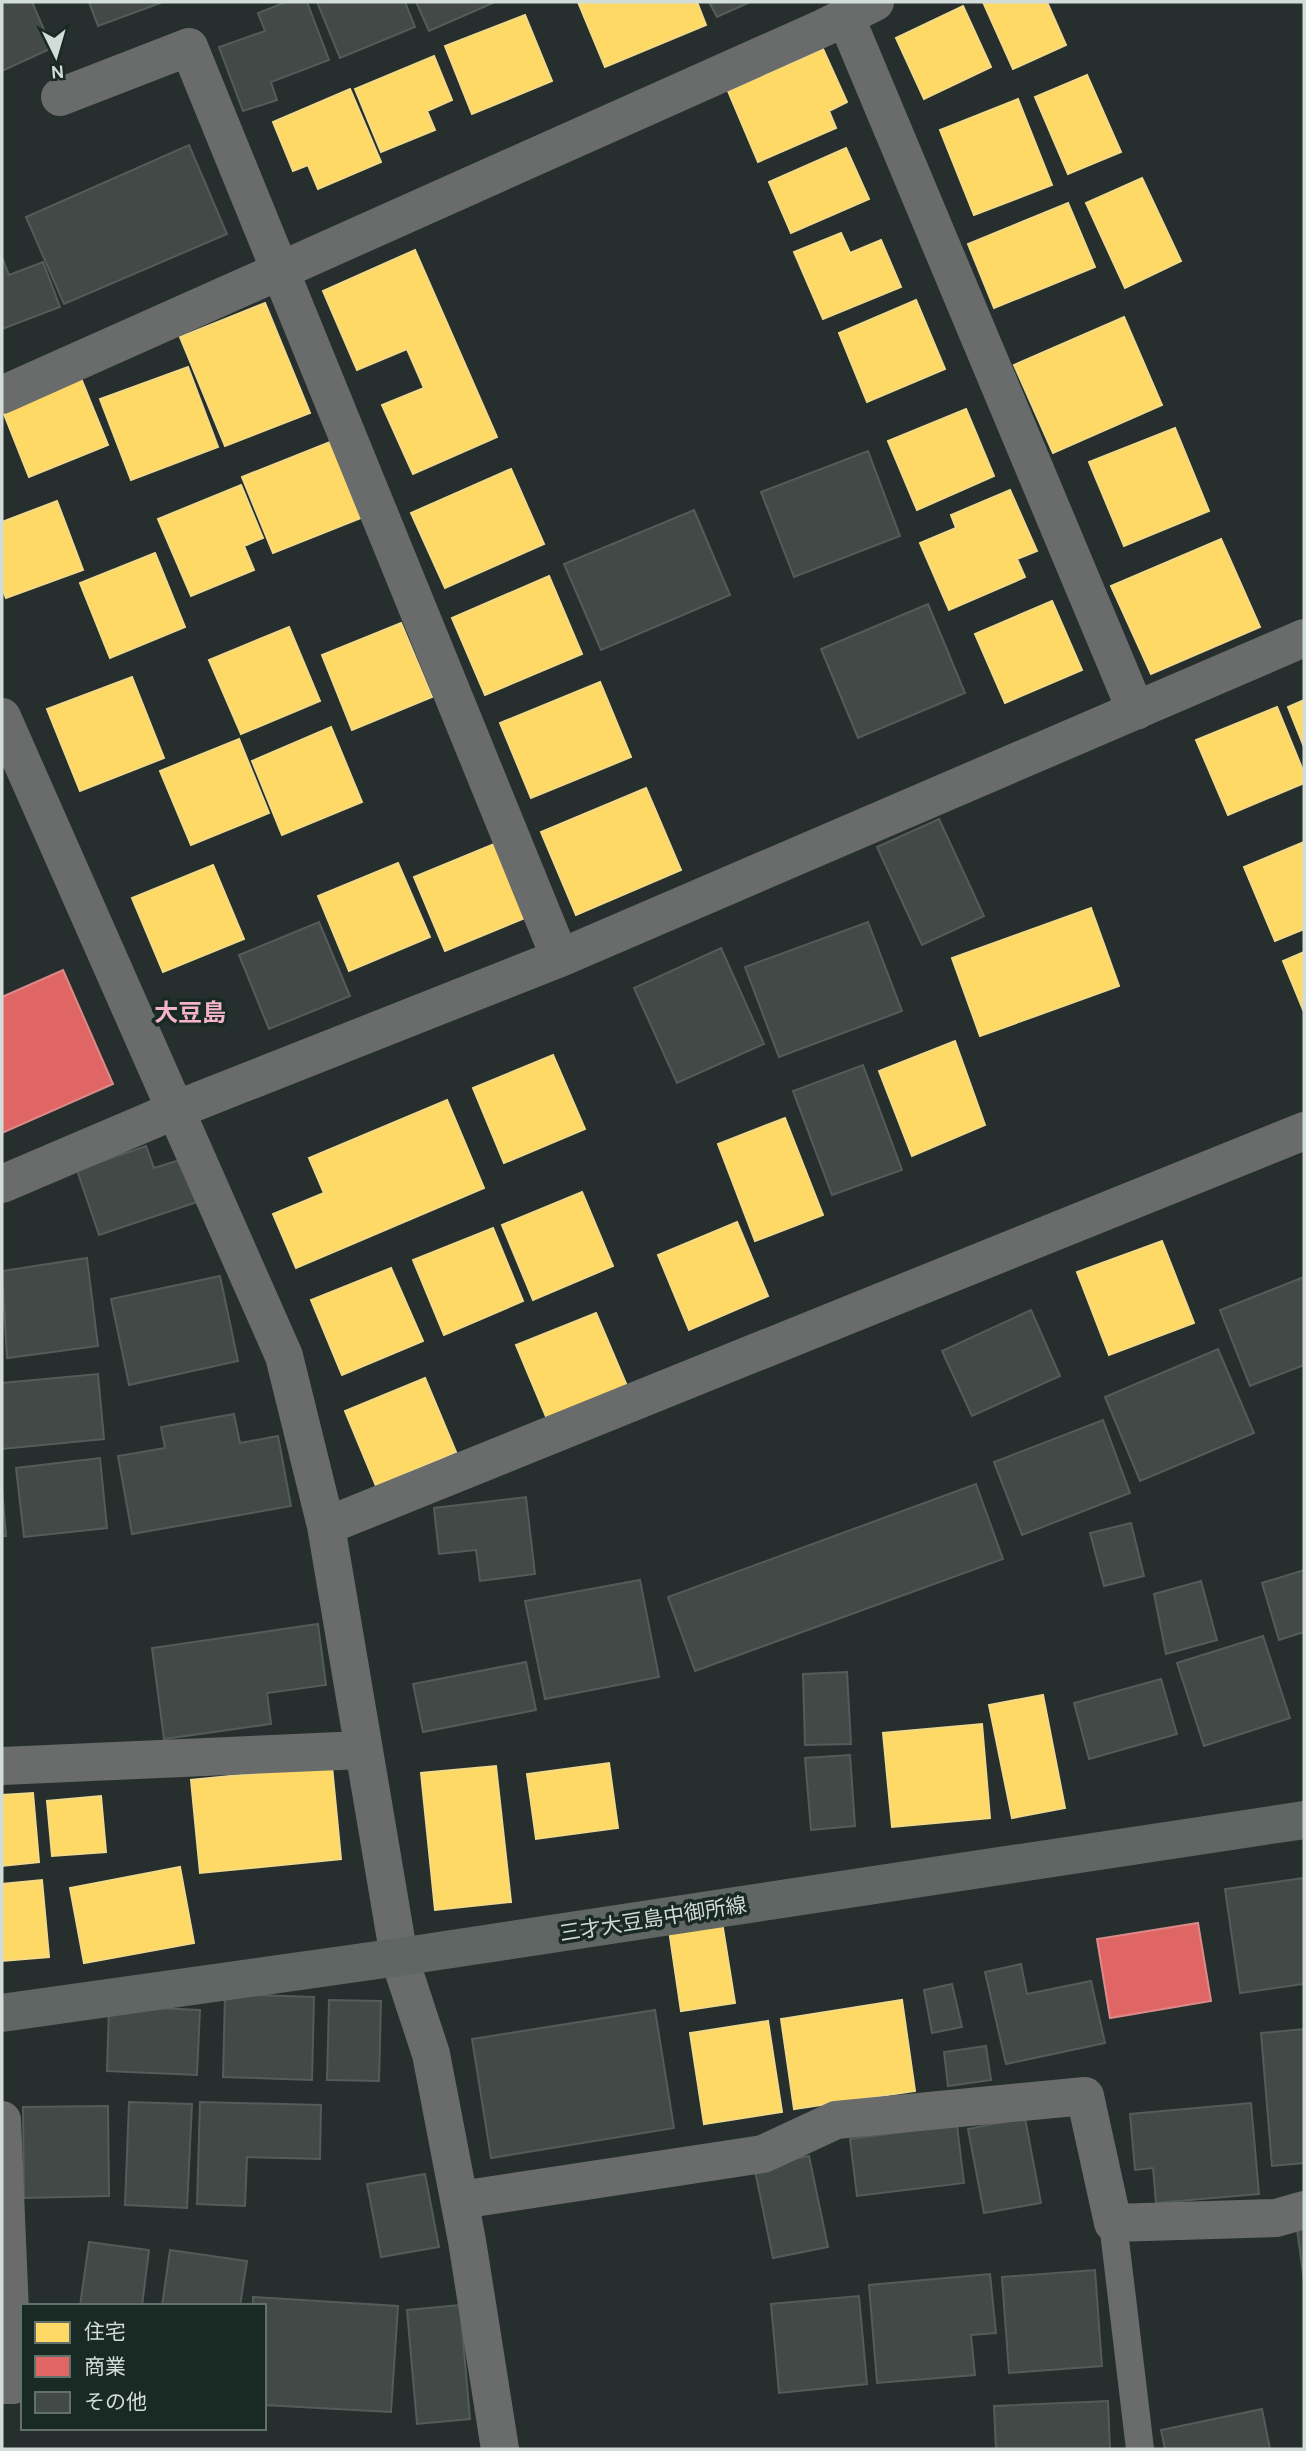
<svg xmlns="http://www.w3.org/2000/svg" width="1306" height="2451" font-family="Karla,'Noto Sans JP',sans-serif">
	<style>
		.homes { fill: #ffd966; stroke: #f2da88; stroke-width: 2 }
		.shops { fill: #e06666; stroke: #dc8988; stroke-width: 2 }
		.building { fill: #424947; stroke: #545c5a; stroke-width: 2 }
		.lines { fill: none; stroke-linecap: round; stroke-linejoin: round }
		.service { stroke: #696c6b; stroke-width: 28 }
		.minor { stroke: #696c6b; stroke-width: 38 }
		.secondary { stroke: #606664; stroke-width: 38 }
		.labels { text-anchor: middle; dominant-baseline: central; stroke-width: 7; stroke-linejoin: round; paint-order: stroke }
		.street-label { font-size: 21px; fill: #d2dcd8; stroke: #192924 }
		.quarter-label { font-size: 24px; font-weight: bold; fill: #f6b4c9; stroke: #192924 }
	</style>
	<rect width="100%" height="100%" fill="#262f2d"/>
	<path class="homes" d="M578,2H697L706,25L605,67Z
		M983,2H1047L1066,45L1013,69Z
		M963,6L991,67L924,99L896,38Z
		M525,15L552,81L472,114L445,46Z
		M823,49L847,102L829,111L836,128L758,162L728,91Z
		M434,56L452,100L427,111L435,130L381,152L355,89Z
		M1087,75L1121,152L1068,174L1035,97Z
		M350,89L381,162L318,189L308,165L293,171L273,122Z
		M1018,99L1052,185L974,215L940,130Z
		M846,148L869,199L791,233L769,182Z
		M1142,178L1181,261L1125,288L1086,203Z
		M1068,203L1095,267L994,308L968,244Z
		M841,233L850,253L881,240L901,287L823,319L794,252Z
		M415,250L497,437L413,474L382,405L424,388L407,349L357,370L323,291Z
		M916,300L945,369L867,402L839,333Z
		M265,303L310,413L225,446L180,337Z
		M1124,317L1162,405L1053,453L1014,365Z
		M188,367L218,447L131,480L100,399Z
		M78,371L108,445L29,477L2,409Z
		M966,409L994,476L917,510L888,441Z
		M1175,428L1209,511L1124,546L1089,462Z
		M330,442L361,518L273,553L242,477Z
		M511,469L544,544L445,588L411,513Z
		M241,485L263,538L244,546L254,570L191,596L158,519Z
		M1010,490L1037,551L1017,559L1025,577L949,610L920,543L956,528L951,515Z
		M57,501L83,570L6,598L2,588V522Z
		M1221,539L1260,627L1151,674L1111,586Z
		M155,553L185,627L110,658L80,583Z
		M549,576L582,654L485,695L452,618Z
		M1052,601L1082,670L1005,703L975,634Z
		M401,623L432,697L352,730L322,655Z
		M289,627L320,701L241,734L209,660Z
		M132,677L164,758L80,791L47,709Z
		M600,682L631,757L531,798L500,723Z
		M1304,700V747L1288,707Z
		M1277,707L1304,773V783L1228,815L1196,740Z
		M331,727L362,802L282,835L252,761Z
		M239,739L269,813L191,845L160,771Z
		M646,788L681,870L576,915L541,832Z
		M1304,842V929L1275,941L1244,867Z
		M494,844L525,918L445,951L414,877Z
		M398,863L430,937L349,971L318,896Z
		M213,865L244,939L163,972L132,898Z
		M1091,908L1119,986L980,1036L952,958Z
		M1304,952V1012L1283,961Z
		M955,1041L985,1125L912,1156L879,1071Z
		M553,1055L585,1129L504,1163L473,1088Z
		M447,1100L484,1188L296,1268L273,1214L324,1193L309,1158Z
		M785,1118L823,1215L755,1241L718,1144Z
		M582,1192L613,1266L533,1300L502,1225Z
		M737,1222L768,1296L689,1330L658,1255Z
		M493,1228L523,1301L444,1335L413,1260Z
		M1162,1241L1194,1323L1109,1355L1077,1272Z
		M391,1268L423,1341L342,1375L311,1300Z
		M596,1313L627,1386L547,1419L516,1345Z
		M425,1378L456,1452L376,1486L345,1411Z
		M1043,1695L1065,1808L1012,1818L989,1705Z
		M982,1724L990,1818L892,1827L883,1733Z
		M609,1763L618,1828L536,1839L527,1774Z
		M332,1766L341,1859L200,1873L191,1780Z
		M496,1766L511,1902L435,1910L421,1773Z
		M33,1793L39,1862L2,1866V1795Z
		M101,1796L106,1852L52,1856L47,1801Z
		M180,1867L194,1943L84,1963L70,1888Z
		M42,1880L49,1957L2,1961V1884Z
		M722,1922L735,2003L681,2011L669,1930Z
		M902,2000L915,2091L794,2109L781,2019Z
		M768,2021L782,2112L704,2124L690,2033Z"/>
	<path class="shops" d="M63,970L113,1084L2,1133V997Z
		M1198,1923L1211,2001L1110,2018L1097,1939Z"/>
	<path class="building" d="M2,2H32L52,48L2,71Z
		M89,2H163L98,26Z
		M286,2H307L329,60L271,82L277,100L243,111L219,47L265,31L258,13Z
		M317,2H405L415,27L340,58Z
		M416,2H495L429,31Z
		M709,2H750L717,17Z
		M189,145L227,234L64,304L26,217Z
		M2,257L9,275L43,262L60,307L2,329Z
		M868,451L900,536L794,577L761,492Z
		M694,510L730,595L601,650L564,564Z
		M928,604L965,693L858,738L821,649Z
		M939,819L984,916L922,945L877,847Z
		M319,922L350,996L269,1029L239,955Z
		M868,922L902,1011L779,1057L745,967Z
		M721,948L764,1044L677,1083L634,988Z
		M863,1065L902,1170L832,1195L793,1091Z
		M146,1146L154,1168L183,1159L197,1202L99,1235L77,1170Z
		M87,1258L98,1346L7,1358L2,1271Z
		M220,1276L238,1361L129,1385L111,1299Z
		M1304,1277V1365L1250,1386L1220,1310Z
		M1031,1310L1060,1376L972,1416L942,1351Z
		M1218,1349L1254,1433L1140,1481L1105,1397Z
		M98,1374L104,1439L2,1449V1383Z
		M234,1414L240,1443L278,1436L291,1506L132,1534L118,1456L165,1448L161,1427Z
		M1103,1420L1130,1493L1022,1535L994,1462Z
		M100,1458L107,1528L24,1537L16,1468Z
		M976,1484L1003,1559L695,1671L668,1597Z
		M2,1489L6,1536H2Z
		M526,1497L535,1574L480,1581L476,1550L439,1554L434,1508Z
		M1131,1523L1144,1576L1104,1586L1090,1533Z
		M1304,1570V1632L1279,1640L1262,1583Z
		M640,1580L659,1677L545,1699L525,1601Z
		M1201,1581L1217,1640L1166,1654L1154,1594Z
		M318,1624L326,1685L267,1693L271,1724L164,1739L152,1648Z
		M1263,1636L1290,1718L1204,1746L1177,1663Z
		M526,1662L536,1710L423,1732L413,1684Z
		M847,1672L851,1744L805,1745L803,1674Z
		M1161,1679L1177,1734L1089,1759L1074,1703Z
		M850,1755L855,1826L811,1830L805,1758Z
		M1304,1878V1984L1240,1993L1225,1889Z
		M1021,1964L1027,1994L1091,1981L1105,2043L1006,2064L985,1972Z
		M952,1984L962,2027L932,2033L924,1990Z
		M225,1994L314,1997L312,2080L223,2077Z
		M329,2000L381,2001L379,2081L327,2080Z
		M109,2006L200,2010L197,2075L107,2071Z
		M655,2010L674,2128L491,2158L472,2039Z
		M1304,2029V2163L1272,2166L1261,2033Z
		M986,2046L991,2080L948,2086L944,2052Z
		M129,2102L192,2104L187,2208L125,2205Z
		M200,2102L321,2105L320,2159L247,2157L245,2206L197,2204Z
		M1251,2103L1259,2194L1156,2203L1153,2168L1135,2170L1130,2114Z
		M108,2106L109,2196L24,2198L23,2107Z
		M1025,2118L1041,2203L984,2213L968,2129Z
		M957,2125L964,2183L857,2196L850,2139Z
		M809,2156L828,2247L773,2258L754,2166Z
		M425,2174L439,2247L381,2257L367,2184Z
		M1304,2228V2280L1297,2229Z
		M89,2242L149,2250L142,2306H80Z
		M170,2250L247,2261L240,2306H162Z
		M1095,2270L1102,2366L1009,2373L1002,2277Z
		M990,2274L996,2333L971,2335L975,2375L877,2383L869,2285Z
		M859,2296L867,2384L779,2393L771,2304Z
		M253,2297L398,2306L391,2412L264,2405V2306H253Z
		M460,2305L470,2419L417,2424L407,2310Z
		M1108,2401L1110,2449H996L994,2406Z
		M1262,2409L1270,2449H1165L1161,2430Z"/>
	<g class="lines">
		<path class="service" d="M1113,2223L1140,2449"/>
		<path class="minor" d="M846,18L1136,711
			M60,97L189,47L560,958
			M2,395L823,28L875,2
			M2,717L284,1356L326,1526L399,1957L431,2054L467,2241L500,2449
			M2,1184L178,1109L560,958L1304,638
			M326,1526L1304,1131
			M2,1766L362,1750
			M2,2120L13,2385H2
			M460,2200L763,2154L836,2120L1085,2096L1113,2223L1276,2218L1304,2210"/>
		<path class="secondary" d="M2,2013L399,1957L1304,1820"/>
	</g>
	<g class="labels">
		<g class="street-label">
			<text transform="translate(653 1919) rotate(-9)">三才大豆島中御所線</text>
		</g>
		<g class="quarter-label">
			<text x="190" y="1013">大豆島</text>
		</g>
	</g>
	<rect width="1306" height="2451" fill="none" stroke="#d2dcd8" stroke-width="7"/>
	<rect x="21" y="2304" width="245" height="126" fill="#192924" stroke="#63716c" stroke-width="2"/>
	<rect x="35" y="2322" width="35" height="21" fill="#ffd966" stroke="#63716c" stroke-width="2"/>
	<text x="84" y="2339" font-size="21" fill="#d2dcd8">住宅</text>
	<rect x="35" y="2356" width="35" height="21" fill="#e06666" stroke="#63716c" stroke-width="2"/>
	<text x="84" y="2374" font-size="21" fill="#d2dcd8">商業</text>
	<rect x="35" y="2392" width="35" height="21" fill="#424947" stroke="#63716c" stroke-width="2"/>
	<text x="84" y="2409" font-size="21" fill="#d2dcd8">その他</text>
	<g transform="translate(56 56) rotate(175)" stroke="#192924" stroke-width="5" paint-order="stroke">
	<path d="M0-5L12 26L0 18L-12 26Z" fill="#d2dcd8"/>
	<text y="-10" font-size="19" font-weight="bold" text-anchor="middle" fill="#d2dcd8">N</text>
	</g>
</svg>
